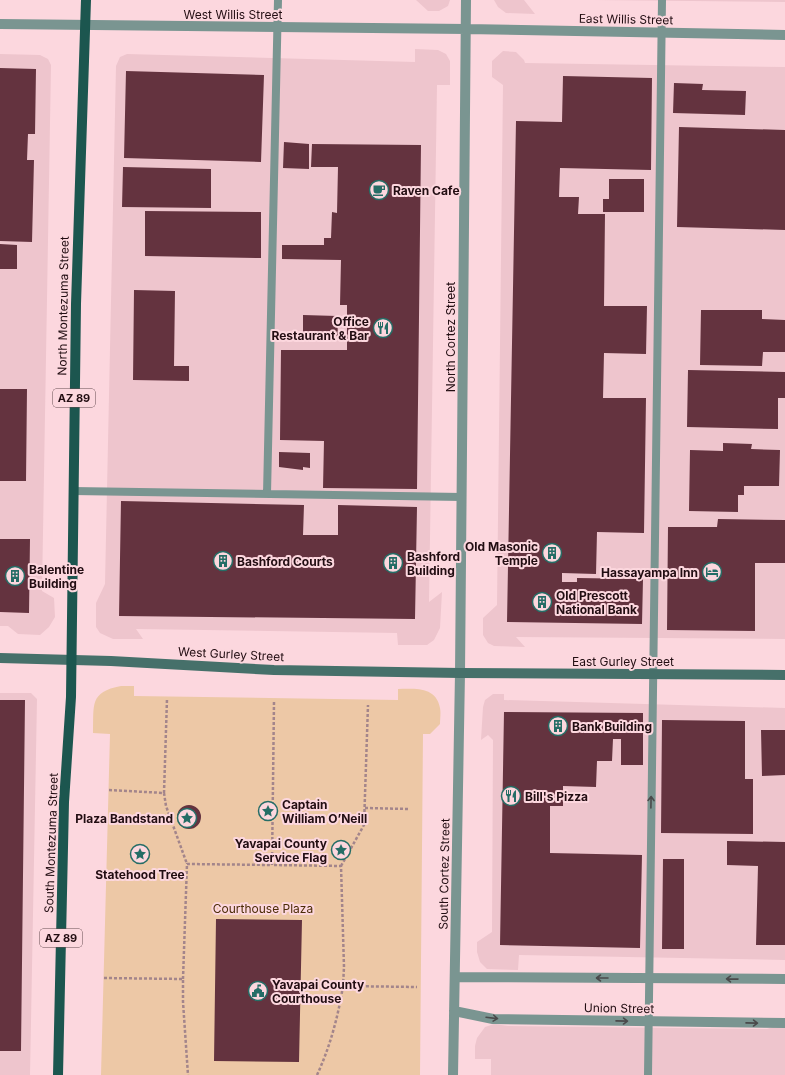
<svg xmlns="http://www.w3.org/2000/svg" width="785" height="1075" font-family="Inter,sans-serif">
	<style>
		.built { fill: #eec5cd }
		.green { fill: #edc8a6 }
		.building { fill: #64333f }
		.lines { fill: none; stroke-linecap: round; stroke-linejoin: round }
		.path { stroke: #a3858b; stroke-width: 2.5; stroke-dasharray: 3 2; stroke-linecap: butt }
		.service { stroke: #7a9591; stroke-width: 8 }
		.minor { stroke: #7a9591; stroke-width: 10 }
		.secondary { stroke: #46706a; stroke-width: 10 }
		.primary { stroke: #1c564f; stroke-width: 10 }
		.oneway { stroke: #4a4a4b }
		.labels { text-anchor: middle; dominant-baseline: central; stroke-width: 4; stroke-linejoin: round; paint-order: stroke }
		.shield { fill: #fcd7de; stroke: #634a4f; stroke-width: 1 }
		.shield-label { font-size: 11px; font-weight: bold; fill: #220d12 }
		.street-label { font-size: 12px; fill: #220d12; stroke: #fcd7de }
		.poi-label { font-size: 12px; font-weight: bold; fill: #220d12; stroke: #fcd7de; text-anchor: start }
		.park-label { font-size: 12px; fill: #4b2c06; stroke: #fcd7de }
	</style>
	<rect width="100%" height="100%" fill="#fcd7de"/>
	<path class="built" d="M416,0H450L448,6L439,11H428Z
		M494,0H524L535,14L506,13L498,7Z
		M594,0H785V2Z
		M415,49L438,50L446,54L450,61V85H437L429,602L442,592L440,628L434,640L427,645H398L397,633L136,629L143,639H113L100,633L96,627V603L105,584L116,66L120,57L127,54L415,62Z
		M503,51L516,52L524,60L525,63L785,67V639L516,637L525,647L494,646L488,643L483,635V618L497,605L503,85L492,77V61Z
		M0,54L40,55L48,59L51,65L42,591L54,598L55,617L49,627L40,635L18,634L8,626H0Z
		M0,693H31L37,699L30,1075H0Z
		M493,694H504V700L785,708V960L519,955L518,970L487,969L480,962L477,952V942L492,932L493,740L488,735L481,740L483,707L485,700Z
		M785,1023V1075H491V1059H475V1046L477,1038L485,1027L494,1024L508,1026L767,1029Z"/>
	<path class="green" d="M121,686H134V696L398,700V689C414,689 436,686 440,708C441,713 440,719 440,724L430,734H423L420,1075H101L110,734L93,733C94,705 89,692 121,686Z"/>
	<path class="building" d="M0,68L36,69L35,134H28L27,160H34L32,242L0,241Z
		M126,71L264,75L261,162L124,158Z
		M563,76L652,78L651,170L560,168L559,197H579L578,214H605L604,306H647L646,354L604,353L603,398H646L644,533L597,532L596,574L562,573V582H577V578L643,579L642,624L507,622L516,121L562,122Z
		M674,83L703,84L702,90L746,91L745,115L673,113Z
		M679,127L785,130V230L677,227Z
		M284,142L309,144V169L283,168Z
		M312,144L421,145L417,489L323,488L324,441L280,440L281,350H347V305H340L341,260L282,259V245H324V238H331L332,212L337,213L338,167H311Z
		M123,167L211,169V208L122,207Z
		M609,179H644V212H603V199H609Z
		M145,211L261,212V258L145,256Z
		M0,244L17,245V269H0Z
		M134,290L175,291L174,366H189V381L133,380Z
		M701,310H762V319L785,320V352H763L762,366L700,365Z
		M303,315L337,316L338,336L303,335Z
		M688,370L785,372V398H778V429L687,427Z
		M0,389H27L26,481H0Z
		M723,443L752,444L751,449L780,450L779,486H744V495H738V512L689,511L690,450L723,451Z
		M279,452L310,453V468L303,467V470L279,467Z
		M121,501L304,505L303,535H338V505L417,507L415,619L119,616Z
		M718,519L785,520V563H755V631L667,630L668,527H717Z
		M0,539H30L29,613L0,612Z
		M0,700H25L21,1051H0Z
		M504,712L643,713V765H621V739H613L612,761H597L596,787L563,786V806H550V853L642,855L640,948L500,945Z
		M662,720L745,721V779H753V834L661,833Z
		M761,730H785V775L762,776Z
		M177 817a12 12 0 1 1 24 0a12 12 0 1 1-24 0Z
		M727,841L785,842V945H756L758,866L727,865Z
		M663,859H684V949H662Z
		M216,919L302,920L299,1062L214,1061Z"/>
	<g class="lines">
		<path class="path" d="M274,702L272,865L341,866L344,967L343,986L417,987
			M109,790L164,793L166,806L187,864
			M164,793L167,699
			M365,808L409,809
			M341,866L364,825L368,705
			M104,978L183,979V1002L188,1075
			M183,979L187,864L272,865
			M317,1075C330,1047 338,1017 343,986"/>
		<path class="service" d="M73,491L462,497
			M267,494L278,0
			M648,1075L662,0"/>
		<path class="minor" d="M0,24L466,29L785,35
			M455,977L785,979
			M454,1011L493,1019L785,1023
			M453,1075L460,673L466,0"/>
		<path class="secondary" d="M0,658L111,661L274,670L460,673L785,675"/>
		<path class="primary" d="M58,1075L64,802L71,697L76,304L86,0"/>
	</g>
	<defs><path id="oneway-shaft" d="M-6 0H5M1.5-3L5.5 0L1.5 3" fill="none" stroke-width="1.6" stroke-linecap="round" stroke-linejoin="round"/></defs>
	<g class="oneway">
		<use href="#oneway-shaft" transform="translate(651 802) rotate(-89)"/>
		<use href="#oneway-shaft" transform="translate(602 978) rotate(180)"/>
		<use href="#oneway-shaft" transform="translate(732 979) rotate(-179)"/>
		<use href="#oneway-shaft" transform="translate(492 1018) rotate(7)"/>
		<use href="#oneway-shaft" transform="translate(622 1021) rotate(1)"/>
		<use href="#oneway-shaft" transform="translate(752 1023) rotate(1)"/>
	</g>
	<defs>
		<symbol id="cafe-ring" viewBox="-11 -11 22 22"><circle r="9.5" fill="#fcd7de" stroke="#256d66" stroke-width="1.5"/><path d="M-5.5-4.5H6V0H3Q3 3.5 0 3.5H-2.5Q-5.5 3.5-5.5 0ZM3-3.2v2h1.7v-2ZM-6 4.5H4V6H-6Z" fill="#256d66"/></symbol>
		<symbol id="restaurant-ring" viewBox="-11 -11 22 22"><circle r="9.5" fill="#fcd7de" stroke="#256d66" stroke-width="1.5"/><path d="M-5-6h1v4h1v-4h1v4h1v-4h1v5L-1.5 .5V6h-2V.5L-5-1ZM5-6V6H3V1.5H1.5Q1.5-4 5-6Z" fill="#256d66"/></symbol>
		<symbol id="building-ring" viewBox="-11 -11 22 22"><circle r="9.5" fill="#fcd7de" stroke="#256d66" stroke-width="1.5"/><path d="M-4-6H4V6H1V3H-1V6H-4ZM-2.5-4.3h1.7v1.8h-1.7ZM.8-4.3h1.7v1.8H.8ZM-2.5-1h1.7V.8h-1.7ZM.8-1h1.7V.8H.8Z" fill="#256d66"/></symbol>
		<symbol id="hotel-ring" viewBox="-11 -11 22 22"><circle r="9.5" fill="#fcd7de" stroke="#256d66" stroke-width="1.5"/><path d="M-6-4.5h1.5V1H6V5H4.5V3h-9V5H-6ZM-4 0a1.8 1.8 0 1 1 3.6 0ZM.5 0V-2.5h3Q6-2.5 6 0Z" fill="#256d66"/></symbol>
		<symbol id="sight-ring" viewBox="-11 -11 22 22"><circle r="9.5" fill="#fcd7de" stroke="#256d66" stroke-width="1.5"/><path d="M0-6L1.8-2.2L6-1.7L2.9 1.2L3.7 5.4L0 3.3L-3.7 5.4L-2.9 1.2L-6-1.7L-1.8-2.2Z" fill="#256d66"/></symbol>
		<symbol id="civic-ring" viewBox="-11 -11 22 22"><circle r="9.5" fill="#fcd7de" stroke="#256d66" stroke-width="1.5"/><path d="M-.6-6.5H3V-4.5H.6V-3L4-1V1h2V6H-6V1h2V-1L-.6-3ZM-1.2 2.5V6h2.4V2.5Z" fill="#256d66"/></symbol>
	</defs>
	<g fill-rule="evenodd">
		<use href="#cafe-ring" x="368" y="179" width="22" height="22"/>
		<use href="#restaurant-ring" x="372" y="317" width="22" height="22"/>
		<use href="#building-ring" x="541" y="542" width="22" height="22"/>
		<use href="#building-ring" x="212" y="550" width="22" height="22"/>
		<use href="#building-ring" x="382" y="552" width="22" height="22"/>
		<use href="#hotel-ring" x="701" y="561" width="22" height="22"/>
		<use href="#building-ring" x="4" y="565" width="22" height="22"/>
		<use href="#building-ring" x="531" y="591" width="22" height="22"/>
		<use href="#building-ring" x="547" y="715" width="22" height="22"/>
		<use href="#restaurant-ring" x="500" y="785" width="22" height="22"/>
		<use href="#sight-ring" x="257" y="800" width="22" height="22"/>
		<use href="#sight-ring" x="176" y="807" width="22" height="22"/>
		<use href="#sight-ring" x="330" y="839" width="22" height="22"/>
		<use href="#sight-ring" x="129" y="843" width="22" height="22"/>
		<use href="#civic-ring" x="247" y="980" width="22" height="22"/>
	</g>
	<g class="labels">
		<g class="shield">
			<rect x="53" y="389" width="42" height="18" rx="3"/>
			<rect x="40" y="929" width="42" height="18" rx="3"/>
		</g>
		<g class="shield-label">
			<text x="74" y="398">AZ 89</text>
			<text x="61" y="938">AZ 89</text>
		</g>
		<g class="street-label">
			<text x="233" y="14">West Willis Street</text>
			<text transform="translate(626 19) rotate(1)">East Willis Street</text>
			<text transform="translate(63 306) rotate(-89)">North Montezuma Street</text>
			<text transform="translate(450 337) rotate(-90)">North Cortez Street</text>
			<text transform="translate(231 654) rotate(3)">West Gurley Street</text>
			<text x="623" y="661">East Gurley Street</text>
			<text transform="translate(51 843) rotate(-88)">South Montezuma Street</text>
			<text transform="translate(444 874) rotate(-89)">South Cortez Street</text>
			<text transform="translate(619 1008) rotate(1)">Union Street</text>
		</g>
		<g class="poi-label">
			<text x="393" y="190">Raven Cafe</text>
			<text x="369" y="321" text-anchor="end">Office<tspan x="369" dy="14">Restaurant &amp; Bar</tspan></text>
			<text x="538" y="546" text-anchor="end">Old Masonic<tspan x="538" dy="14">Temple</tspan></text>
			<text x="407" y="556">Bashford<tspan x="407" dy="14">Building</tspan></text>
			<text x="237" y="561">Bashford Courts</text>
			<text x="29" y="569">Balentine<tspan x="29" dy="14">Building</tspan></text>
			<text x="698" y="572" text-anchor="end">Hassayampa Inn</text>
			<text x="556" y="595">Old Prescott<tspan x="556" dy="14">National Bank</tspan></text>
			<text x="572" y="726">Bank Building</text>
			<text x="525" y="796">Bill's Pizza</text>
			<text x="282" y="804">Captain<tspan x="282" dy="14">William O’Neill</tspan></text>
			<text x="173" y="818" text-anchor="end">Plaza Bandstand</text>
			<text x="327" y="843" text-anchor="end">Yavapai County<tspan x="327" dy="14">Service Flag</tspan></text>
			<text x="140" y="874" text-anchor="middle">Statehood Tree</text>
			<text x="272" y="984">Yavapai County<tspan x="272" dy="14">Courthouse</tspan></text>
		</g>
		<g class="park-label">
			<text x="263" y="908">Courthouse Plaza</text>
		</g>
	</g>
</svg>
